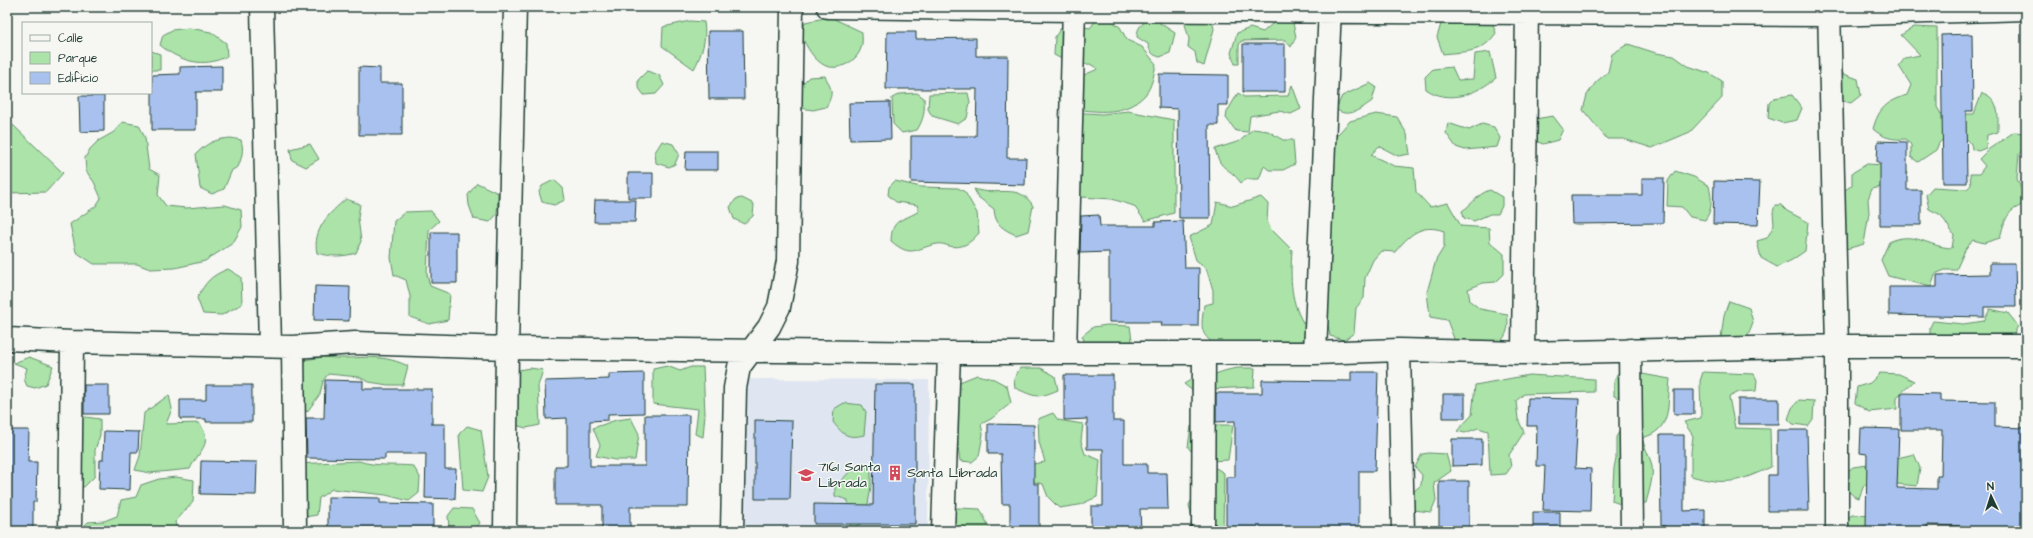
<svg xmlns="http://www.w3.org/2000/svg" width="2033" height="538" font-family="'Architects Daughter',sans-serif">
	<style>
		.built { fill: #dfe6f1 }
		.green { fill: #abe3a8; stroke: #65906e }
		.building { fill: #a9c1ef; stroke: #1f3d34 }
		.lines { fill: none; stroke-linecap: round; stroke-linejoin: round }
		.minor-casing { stroke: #1f3d34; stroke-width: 25 }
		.minor { stroke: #f6f6f2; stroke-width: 22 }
		.labels { text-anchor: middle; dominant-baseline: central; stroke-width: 3; stroke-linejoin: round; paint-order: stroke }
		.poi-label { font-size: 14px; fill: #1f3d34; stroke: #f6f6f2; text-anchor: start }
	</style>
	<rect width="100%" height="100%" fill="#f6f6f2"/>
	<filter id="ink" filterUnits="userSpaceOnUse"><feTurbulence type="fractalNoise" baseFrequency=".025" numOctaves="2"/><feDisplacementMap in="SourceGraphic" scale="8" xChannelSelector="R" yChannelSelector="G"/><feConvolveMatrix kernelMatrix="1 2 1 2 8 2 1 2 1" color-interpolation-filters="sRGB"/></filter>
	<g filter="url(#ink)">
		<path class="built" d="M744,379L929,380L928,531H743Z"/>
		<path class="green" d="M830,17L862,32C862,37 863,43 861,48C857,61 840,71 826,66C814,61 806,46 801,35L805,22Z
			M1097,19H1109L1120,27L1127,40L1142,47L1156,64C1154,74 1152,87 1145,95C1124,118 1090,112 1063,106L1059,99V87L1073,74L1084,75L1098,69L1090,64L1073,65L1054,55L1055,37L1060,29L1074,25L1090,28Z
			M1155,20L1175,33L1170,53L1160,57C1152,55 1150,52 1148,44L1137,37C1137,25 1144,21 1155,20Z
			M1192,20H1212L1214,29L1204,66L1197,63L1195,52L1188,47L1189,39L1185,24Z
			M1491,20L1496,33C1482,54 1466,51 1443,54L1437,37L1441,24Z
			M690,21L704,22C707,39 702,54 694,69L662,46L663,27Z
			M1283,21L1293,23L1296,37L1291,47L1285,40L1241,41L1239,45V64H1235L1231,53L1237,33L1250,28L1263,32L1272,24Z
			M1914,27L1937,28V107L1941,114H1974L1982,93C2000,98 1998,116 1998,132L1987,135L1986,148L1978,151L1972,149C1971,136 1959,136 1948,135L1939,143L1936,150L1918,162L1911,157V145L1906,139C1893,140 1883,138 1873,129C1879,107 1887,102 1907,95L1911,85L1899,66L1905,58L1920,55L1901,35Z
			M189,28L211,32L226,43L227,56C204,69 179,61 160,45L163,35L172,30Z
			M1628,44L1656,53L1674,56L1688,66L1709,73L1722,81V98L1690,132L1652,148L1624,139H1607L1583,110L1587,95L1596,82L1608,72L1612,54Z
			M151,51L160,54V70H151Z
			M1490,52L1496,78C1476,94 1449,105 1426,89L1425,77L1433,69L1452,67L1458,80L1473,79L1475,54Z
			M647,71L659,75L664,85L656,94L644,95L638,87V80Z
			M1841,73L1858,79L1861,95L1851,103L1836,99Z
			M825,76C832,90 834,93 826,107L813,110L801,108V85L809,77Z
			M1370,83L1376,87L1372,101C1361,109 1348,119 1336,109L1342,96Z
			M1292,85L1301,109L1291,114L1279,111L1250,116L1248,132L1236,131L1226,118L1227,112L1238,93L1244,97L1288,96Z
			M917,93L924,98C925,110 924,119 917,130L902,133L893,124L892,98L900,94Z
			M968,93L970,102L967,118L958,124L932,116L928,109L929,94Z
			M1792,95L1802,108L1797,120L1782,123L1768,118L1769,103L1774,98Z
			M1128,111L1174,120V213L1145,221L1134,206L1112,199L1081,197L1060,188L1058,140L1071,112L1102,114Z
			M1376,114L1397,117L1407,134L1410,154L1398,156L1379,146L1371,155L1394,166L1414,168L1416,192L1430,207L1448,203L1461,226L1489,228L1490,242L1504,254V274L1496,282L1483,283L1468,289L1470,301L1480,309L1507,314C1511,335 1502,340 1489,355L1456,344L1447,320L1430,317L1427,292L1436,260L1444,247V231C1421,223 1409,235 1395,252L1381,251L1373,260L1365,278L1364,298L1356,308L1354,333L1344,340L1330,336L1323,297L1321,159L1338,134L1350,121Z
			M1553,116L1563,129L1558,140L1543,144L1528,138L1535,119Z
			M122,122L139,125L145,138L149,169L160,175L158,195L166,206L186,208L225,205L241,210L242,227L233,243L205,261L175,268L150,269L137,264H94L76,252L70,224L96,206L101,198L94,182L86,171L85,158L90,149L98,141L114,132Z
			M1448,123L1469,130L1482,124L1494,127L1500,138L1497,147L1465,150L1456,147L1446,133Z
			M13,125L63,173L46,192L7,193V126Z
			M1253,129L1268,131L1283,140H1293L1295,164L1283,170H1269L1264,166L1259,179H1246L1241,183C1228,165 1221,173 1215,149L1240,141Z
			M2014,132L2026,133V146L2019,154L2017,179L2022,191L2026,192C2026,209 2017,204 2009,214C2004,221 2002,230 2000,238L1984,243L1973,240L1966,248L1956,270H1945L1935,274L1931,287L1888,276L1881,260L1889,242C1915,230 1927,247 1952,248L1954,235L1941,215L1929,209L1926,195L1933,187L1967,189L1971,185L1970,174H1979L1985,166L1979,159L1989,149Z
			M231,138L241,140C244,150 242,157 238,167L232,170L224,189L212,194L200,188L196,154C207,143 215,139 231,138Z
			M662,141L673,144L679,154L675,164L669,167L656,163L655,152Z
			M310,144L319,159L306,167L292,160L290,149Z
			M1867,164L1902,166L1908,173L1904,182L1872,189L1868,199L1869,213L1864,244L1846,249L1840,236L1832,200L1852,185V173Z
			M1675,171L1694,177L1709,186C1712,199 1713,209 1705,220L1690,217L1682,207L1667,206L1668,181Z
			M554,180L563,188L565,200L554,205L542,202L539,192L542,186Z
			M895,181L921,187L958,188L965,192L977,213L979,233C970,243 963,249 949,246C946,245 941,243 937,244C915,248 912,259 891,241C892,217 902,222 919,211L917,205L896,202L888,195L889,187Z
			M477,183L498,193L497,214L490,222L474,219L469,205L468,195Z
			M974,189C996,197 1020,182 1033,206L1028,231L1016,235C1003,229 995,225 994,209L978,197Z
			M1490,190L1502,197V206L1498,214H1490L1474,221L1464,218L1462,211C1473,204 1477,194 1490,190Z
			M1261,197L1268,204L1267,221L1270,228L1292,250C1290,278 1290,304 1306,327L1304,337L1294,351L1214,343C1198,334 1202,322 1204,305L1213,303V290L1206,268L1196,260L1189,237L1213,225L1217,202L1233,206Z
			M742,198L754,204L753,216L744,224L734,219L730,207L736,199Z
			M346,199L360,204L358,218L361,241L356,253C342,257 332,257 317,253C312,230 329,213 346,199Z
			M1775,205H1781L1787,211L1808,222L1805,251L1792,260L1777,267L1761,258L1757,241L1767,238L1774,225L1773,212Z
			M431,211L439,221L429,230L427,274L430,286L450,294L448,320L429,324L410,317V296L406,280L394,275L391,258L394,221L405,212Z
			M228,269L241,277L242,304L222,315L203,314L197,298C206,282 210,276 228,269Z
			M1729,301L1749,308L1753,322L1746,341L1721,338L1724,315Z
			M1990,309L2008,313L2018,326L2007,348L1930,336V327L1933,321L1963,324L1984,321Z
			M1107,325L1130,326L1132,340L1130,350L1087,347L1082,336L1093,327Z
			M29,357L53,366L46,384L35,388L27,386L24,379L27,368L14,363Z
			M323,357C355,361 377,351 408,366L403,385H388L369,382L359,377L328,374L323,381L320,394L307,412L300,402L297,361Z
			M667,366L680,371L691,367H703L705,414L703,437L695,434L698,409L653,404V369Z
			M530,368L543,370L538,386L540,425L526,428L512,424V378L518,370Z
			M1020,368H1041L1055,376L1058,390C1036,399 1036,397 1015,388L1014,379Z
			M1238,368H1255L1254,387L1209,389L1194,392L1184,384C1194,377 1199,379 1210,376C1221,372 1225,370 1238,368Z
			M1631,372L1670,379C1667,405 1673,430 1642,438C1644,446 1648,453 1651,462C1655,475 1649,490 1646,503L1620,504L1612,501L1614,468L1616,458V437L1622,427L1630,403L1614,396V382L1617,374Z
			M1703,372L1754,374L1757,380L1756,391L1739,392L1729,397L1735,428L1770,429L1771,467C1738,482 1727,486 1691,476V452L1693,436L1684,422L1701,418L1700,381Z
			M1880,373L1899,374L1914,381L1897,397V409L1869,412L1855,403L1857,387L1870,383Z
			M977,375L994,379L1007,386L1011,403L991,419L981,424L983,434L979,456L972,462L960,461L957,439V383Z
			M1529,375L1594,379V392L1524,394L1516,401L1518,419L1524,432L1509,455L1511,467L1506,474L1490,475L1488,431L1478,428L1465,433L1457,431L1472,415L1475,385Z
			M169,395L172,409L166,424L199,423C215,444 198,451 190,469L150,473L135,470L140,456L144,413Z
			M1799,400L1814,401L1813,419L1808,426L1793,424L1788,419L1792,408Z
			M844,403L862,405L866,412L864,435C848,439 843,435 833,422L834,409Z
			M1053,413L1058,420L1083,424L1081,441L1085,454L1100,460L1097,497L1079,505L1059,508L1048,497L1043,484L1019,479L1027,465L1045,462L1039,442L1038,419Z
			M78,416L100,419V435L95,450V476L84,487H72L59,429Z
			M631,418L639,434L635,460H615L596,456L600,445L593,428L616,420Z
			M1203,425H1233L1228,460L1211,461L1197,459L1188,447L1191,426Z
			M467,426L481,430L488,477L482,492L463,490L459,434Z
			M1429,453L1446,454L1451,471L1434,483L1436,500L1431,512L1413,510L1406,498L1421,485L1422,475L1415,467L1422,454Z
			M1914,454L1920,468L1917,486L1897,484L1864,485L1859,498L1855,497L1847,490L1844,474L1853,467L1868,465Z
			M359,461C376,467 395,464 413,466L420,477L419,493L409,501L386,495L332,489L319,498L317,515L292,519L295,464Z
			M865,464L871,471V486L865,522L852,528L846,517L848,500L835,496V487L854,467Z
			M1211,465L1224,473L1223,531H1189L1192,520L1189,505Z
			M176,477L194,480L193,502L175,522L177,531H79L88,522L104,521L117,516L121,500L136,497L141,485L159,479Z
			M454,508L472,509L480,523L474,531H459L449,528L448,516Z
			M958,508L980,509L991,531H951V510Z
			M1852,515L1882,516L1872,526L1864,527L1863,531H1844L1845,520Z"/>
		<path class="building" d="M708,31H743L744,99H709Z
			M887,32H916V39L976,38V56H1008L1007,158H1026L1025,185L911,182V136H976L977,89H886Z
			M1972,34L1973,111H1966L1967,183H1943L1941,35Z
			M1243,44H1285V92H1243Z
			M222,66V92H196V130H152V75L180,74V67Z
			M359,67L380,68V83H402V135H359Z
			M1159,74L1228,75V105H1218V125H1209L1210,218H1179L1178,109L1159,108Z
			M79,96H104V131L80,132Z
			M890,102L891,139L850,140L849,103Z
			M1878,141L1907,142V190H1921V225H1880V162H1877Z
			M686,151H718V170H685Z
			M628,173H653V198H628Z
			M1642,178H1664L1663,223L1572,224L1571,195H1642Z
			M1714,181L1760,182L1758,225L1713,224Z
			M595,200H636L635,222H594Z
			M1099,215L1100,226H1155V222L1183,221L1185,268H1199L1198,326H1161L1162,322H1109V252L1080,253L1081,216Z
			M431,232H457V283H431Z
			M1990,263H2015L2016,307H1984V317L1889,315V287H1937V275L1990,274Z
			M315,286L350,287L349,321L314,320Z
			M1351,372H1378L1375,471H1359V531H1226V477H1235V421L1216,422V393H1262V380L1351,381Z
			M644,373V413L608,414V420L590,421V466H645V415H689L688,507H630V531H602V505H555V466H567V418L546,419L545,381L609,379V374Z
			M1064,375H1113V421H1124V464H1147V473H1167L1168,509H1140L1141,531H1091V506H1103V449H1087V419L1064,420Z
			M325,380L363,381V389H432V424H445V469H456L455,499L425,498L426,454H385V459L307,458L306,418H324Z
			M875,384H915V524H814V504L873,505Z
			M84,385H109V414H84Z
			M206,385H252V422H206V419H180V400H206Z
			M1674,390H1694V414H1674Z
			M1901,393L1940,394V401L1995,402V427L2026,428V474H2024L2023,531H1963V526L1927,525V531H1866L1867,454L1860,453L1861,428L1899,429L1897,488L1937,489V476H1941L1942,430H1901Z
			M1443,394H1465V418H1443Z
			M1528,398L1579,399L1575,468L1591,469L1590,511L1543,510L1545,466H1536L1537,426H1527Z
			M1738,399H1779V424H1738Z
			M755,420L792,421L790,499H755Z
			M988,424L1034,425V484H1039V531H1010V504H1002L1001,454H988Z
			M7,430H29L28,462H37L36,502H33V531H7Z
			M1777,430H1807L1809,511H1768V475H1777Z
			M104,431L139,432L138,452H131L130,490L99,489L100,460H103Z
			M1660,435H1684V511L1705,510V531H1665V526H1661Z
			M1452,439H1482V465L1452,466Z
			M201,461L257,462L256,495L200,494Z
			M1439,481H1469V531H1439Z
			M328,497L380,498V503L433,504V531H385V528L328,529Z
			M1533,512H1560V531H1533Z"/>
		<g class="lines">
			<defs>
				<path id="minor" d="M262,7L270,346
					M828,7L1074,10L1829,15L2026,9
					M1829,7L1837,346V531
					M7,339L72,342L293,347L355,343L507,348L949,353H1315L1399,350L1523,353L1837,346H2026
					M293,347L295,531
					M1399,350L1403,531
					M1630,350L1632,531
					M1065,352L1074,7
					M1315,353L1330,7
					M1523,353L1527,7
					M70,531L72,342
					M505,531L507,348L515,7
					M732,531L735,388L739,367L769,327L779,307L788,261L792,7
					M943,531L949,353
					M1203,531L1204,353"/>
			</defs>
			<use href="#minor" class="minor-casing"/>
			<use href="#minor" class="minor"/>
		</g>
	</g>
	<defs>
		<symbol id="building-bare" viewBox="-9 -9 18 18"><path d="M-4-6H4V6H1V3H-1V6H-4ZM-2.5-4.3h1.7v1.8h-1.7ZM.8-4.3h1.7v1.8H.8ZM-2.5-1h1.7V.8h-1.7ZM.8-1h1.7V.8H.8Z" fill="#d1495b" stroke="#f6f6f2" stroke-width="2.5" paint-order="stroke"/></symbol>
		<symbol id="school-bare" viewBox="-9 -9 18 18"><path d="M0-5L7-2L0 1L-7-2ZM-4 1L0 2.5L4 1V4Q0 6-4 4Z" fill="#d1495b" stroke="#f6f6f2" stroke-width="2.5" paint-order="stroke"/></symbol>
	</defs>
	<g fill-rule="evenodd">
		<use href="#building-bare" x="884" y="462" width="22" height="22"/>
		<use href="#school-bare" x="795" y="464" width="22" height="22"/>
	</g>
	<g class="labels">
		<g class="poi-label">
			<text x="818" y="467">7161 Santa<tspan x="818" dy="16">Librada</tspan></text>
			<text x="907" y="473">Santa Librada</text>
		</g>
	</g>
	<rect width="2033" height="538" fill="none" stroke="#f6f6f2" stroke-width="24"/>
	<rect x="12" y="12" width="2009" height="514" fill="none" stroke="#1f3d34" stroke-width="1.5" filter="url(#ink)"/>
	<rect x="22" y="22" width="130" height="72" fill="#f6f6f2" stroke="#a0aca6"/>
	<rect x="30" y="35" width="20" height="6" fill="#f6f6f2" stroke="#a0aca6"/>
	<text x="58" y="42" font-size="12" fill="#1f3d34">Calle</text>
	<rect x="30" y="52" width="20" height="12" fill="#abe3a8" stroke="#a0aca6"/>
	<text x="58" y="62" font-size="12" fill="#1f3d34">Parque</text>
	<rect x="30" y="72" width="20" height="12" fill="#a9c1ef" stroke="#a0aca6"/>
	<text x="58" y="82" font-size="12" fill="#1f3d34">Edificio</text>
	<g transform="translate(1991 496) rotate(356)" stroke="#f6f6f2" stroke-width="3" paint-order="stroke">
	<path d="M0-3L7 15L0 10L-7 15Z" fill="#1f3d34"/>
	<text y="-6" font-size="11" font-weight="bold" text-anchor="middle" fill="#1f3d34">N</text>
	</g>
</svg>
